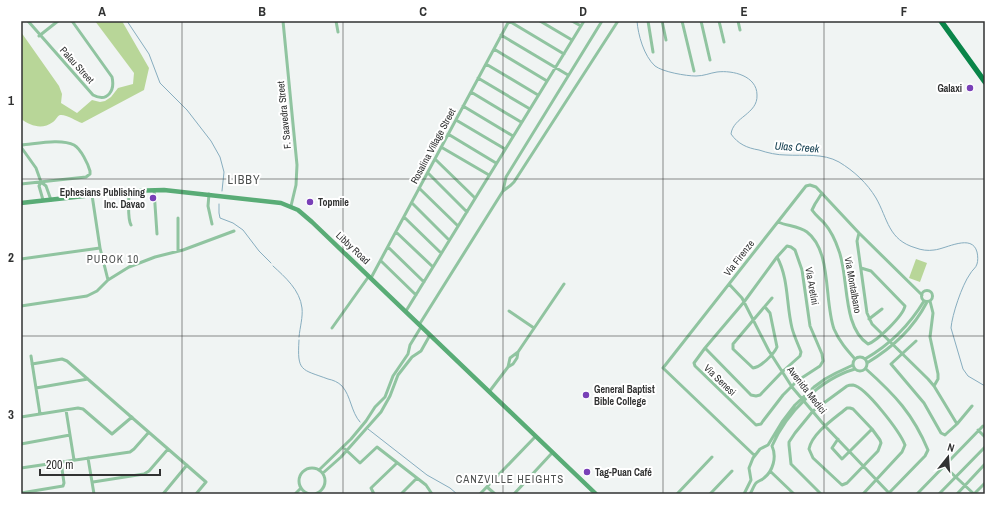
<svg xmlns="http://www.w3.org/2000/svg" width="1006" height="515" font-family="'Archivo Narrow',sans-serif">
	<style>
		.green { fill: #b8d698 }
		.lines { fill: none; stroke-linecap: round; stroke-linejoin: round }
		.stream { stroke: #87adbf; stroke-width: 1 }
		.street { stroke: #90c4a0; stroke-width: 3 }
		.secondary { stroke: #59ac76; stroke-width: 4.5 }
		.highway { stroke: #0a8549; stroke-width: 5.5 }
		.grid { fill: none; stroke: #313232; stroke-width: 1; stroke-opacity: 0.55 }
		.poi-dot { fill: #7940b7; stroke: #fff; stroke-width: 1.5 }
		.labels { text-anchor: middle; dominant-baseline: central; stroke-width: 4; stroke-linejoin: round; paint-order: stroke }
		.street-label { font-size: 10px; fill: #313232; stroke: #fff }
		.poi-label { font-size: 10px; font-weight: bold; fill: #313232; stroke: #fff; text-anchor: start }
		.water-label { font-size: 11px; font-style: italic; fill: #154051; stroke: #fff }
		.neighbourhood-label { font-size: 11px; letter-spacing: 1px; fill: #4e5150; stroke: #fff }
		.quarter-label { font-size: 12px; letter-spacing: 1px; fill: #4e5150; stroke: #fff }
		.neatline { fill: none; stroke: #313232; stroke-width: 1.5 }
		.grid-label { font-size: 13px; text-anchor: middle; font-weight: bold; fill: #313232 }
	</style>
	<rect width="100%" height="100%" fill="#f0f4f3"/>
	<path class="green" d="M95,21H122L149,68L144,90L82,123C76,121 66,114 60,115C57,116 56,120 53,122C42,130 31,126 21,119V32L59,86L62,94L61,103L77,113L92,100L100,102L105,101L111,97L118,88L133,84L134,73Z
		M916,259L927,263L920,282L909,278Z"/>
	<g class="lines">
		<path class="stream" d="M127,21L149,54L160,83L187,110L211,141L220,157L224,172L222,191
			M637,21C638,35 644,56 655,66C663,72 686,76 696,76C704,76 710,73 717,72C733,70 757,76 757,95C758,114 733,117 731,134C738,144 747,148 759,150C768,153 777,155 786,155C804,156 823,153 839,162C854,171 867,183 876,198C888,219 888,240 916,248C921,250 928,251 934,250C946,249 972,233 977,252C978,256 978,261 977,264C976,268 972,270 970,274C962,285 952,315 951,328L963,369L968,376L985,386
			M219,204V213L220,218L233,223L243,230L259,251L271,263
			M273,266C285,277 300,290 302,308C303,317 300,327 299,337
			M299,340C297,372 301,369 328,379C333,380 338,382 342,386C351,396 351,412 360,422
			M368,429L427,475L450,488L457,494"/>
		<path class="street" d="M28,21L93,95C108,103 115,90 112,77L72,21
			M283,21L297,165L296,185L291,206
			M336,21L338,32
			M509,21L564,54
			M540,21L572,40
			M572,21L581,26
			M648,21L653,52
			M662,21L666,40
			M682,21L694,71
			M701,21L710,60
			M719,21L724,42
			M738,21L740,30
			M501,35L568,75
			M39,36L58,21
			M494,49L547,81
			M486,64L538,95
			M478,78L530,109
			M471,92L521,122
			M463,106L513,136
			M456,120L505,149
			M448,134L496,163
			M21,145C35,144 61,138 74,145C81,149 88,164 90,171V174L86,177L21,184
			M21,147L36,168L41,182L46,186L51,200
			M441,147L489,175
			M435,159L475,198
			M428,173L467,212
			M41,182L39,186L43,200
			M419,188L458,226
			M154,190L157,234
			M129,191C129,200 127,218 131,225
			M503,191L506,177L602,21
			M822,193L815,204L812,210C816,216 821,219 825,224C831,231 836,242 839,251C849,278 842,327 868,344C877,341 903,316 905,306L871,271L861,268
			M209,194L208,206L212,224
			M92,195L100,248L108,280
			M412,203L449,240
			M404,217L441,253
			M778,222C787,226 799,226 807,232C832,251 824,301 834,329C839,341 847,350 855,359
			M396,232L433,267
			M859,233L857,241L867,313L872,324L928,379L934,386L957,424
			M787,246L791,247L795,250L802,270L810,326L822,354L823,361L820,366L797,381L783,395L763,421L761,424L756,425L695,366L694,363L705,348L744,302L777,257Z
			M388,247L424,282
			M178,251V218
			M21,259L100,248
			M381,261L416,295
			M371,278L509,21
			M729,284L742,298L769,351L792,387L825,426L889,493
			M921.5 296a5.5 5.5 0 1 1 11 0a5.5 5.5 0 1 1-11 0Z
			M930,301L933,313L930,337L938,374V379L934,386
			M21,306L87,296L97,291L108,280L129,267L155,257L183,250L234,231
			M765,307L770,313L777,347C774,354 761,367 753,368L733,349V344L772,298
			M406,311L584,21
			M509,311L534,328
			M869,319L882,309
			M419,325L503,191L511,185L514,182L618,21
			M332,328L369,276
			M916,341L891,364L924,403L941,433L945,435L946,434L957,424L972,406
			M705,348L751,395L756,396L760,395L782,372L800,356L801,352C798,344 794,336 792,328C786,304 789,279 777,257
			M31,356L40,414
			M853 364a7 7 0 1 1 14 0a7 7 0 1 1-14 0Z
			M865,359C891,344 909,326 924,301
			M867,363C893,347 913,329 927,302
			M32,364L62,359L67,361L206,482L196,494
			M508,367L510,358L518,352L564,284
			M866,369C895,395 913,414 928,450L925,456L888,494
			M36,388L88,379
			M489,392L508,367L513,364L517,358L518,352
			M847,408H850L853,409L872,429L880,440L881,443L878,451L847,483L842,485L813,458L809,449C812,433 835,418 847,408Z
			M66,410L74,460
			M21,417L78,408L83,409L112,434L132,417
			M978,430L985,437
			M838,439L832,448L842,459L872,429
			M21,444L70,435
			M345,449L360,463L377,447L426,485L432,494
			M754,455L663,368L806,186L810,185L816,187L859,233L922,295
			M88,458L94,494
			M944,466L974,494
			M21,468L130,452L134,449L149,432
			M299 481a13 13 0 1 1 26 0a13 13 0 1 1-26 0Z
			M319,470L351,439L366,421L375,407L385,397L393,376L408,354L410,345L421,327
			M770,471L794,494
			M323,473L341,457L381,412L390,396L398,375L412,357L421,351L430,335
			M93,482L144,474L149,471L168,449
			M487,487L495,494
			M21,493L63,486L64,483L61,462
			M163,494L187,465
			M295,494L301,488
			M374,494L371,488L397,463
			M402,494V493L417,478
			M480,494L535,437
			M514,494L552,453
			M677,494L712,457
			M710,494L732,471
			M744,494L751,480L749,468L753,458L760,449L768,445L782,422L795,405L814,387L825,379L836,373L853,365
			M750,494C752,491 754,485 756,483C758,481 762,480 764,478C773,471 777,457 772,446C786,413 820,379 855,369
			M821,494L791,464L789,445V442L795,433L813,411L847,386C849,385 851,385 853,385C866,387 900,432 905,445L902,452L863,494
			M917,494L983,426
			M939,494L985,447
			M957,494L985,464
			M974,494L985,483"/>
		<path class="secondary" d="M21,203L129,191L164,190L281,203L298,210L312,222L596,494"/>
		<path class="highway" d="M941,21L985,82"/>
	</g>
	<path class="grid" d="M182,21V494M343,21V494M503,21V494M663,21V494M824,21V494M21,179H985M21,336H985"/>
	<g class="poi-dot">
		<circle cx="970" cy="88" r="4"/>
		<circle cx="153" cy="198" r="4"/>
		<circle cx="310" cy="202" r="4"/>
		<circle cx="586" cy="395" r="4"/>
		<circle cx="587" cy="472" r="4"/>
	</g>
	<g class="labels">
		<g class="street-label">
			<text transform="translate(77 65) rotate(48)">Palau Street</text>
			<text transform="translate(284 115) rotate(-96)">F. Saavedra Street</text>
			<text transform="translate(433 146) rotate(-62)">Rosalina Village Street</text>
			<text transform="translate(353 248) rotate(43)">Libby Road</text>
			<text transform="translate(739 258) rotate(-52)">Via Firenze</text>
			<text transform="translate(853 285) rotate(80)">Via Montalbano</text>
			<text transform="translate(812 286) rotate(80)">Via Aretini</text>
			<text transform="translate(720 380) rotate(44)">Via Senesi</text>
			<text transform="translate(807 390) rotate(52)">Avenida Medici</text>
		</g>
		<g class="poi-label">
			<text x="962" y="88" text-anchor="end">Galaxi</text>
			<text x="145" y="192" text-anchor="end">Ephesians Publishing<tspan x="145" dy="12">Inc. Davao</tspan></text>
			<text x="318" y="202">Topmile</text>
			<text x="594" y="389">General Baptist<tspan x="594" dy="12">Bible College</tspan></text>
			<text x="595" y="472">Tag-Puan Café</text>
		</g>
		<g class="water-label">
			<text transform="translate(797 147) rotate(4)">Ulas Creek</text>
		</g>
		<g class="neighbourhood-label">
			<text x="113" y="259">PUROK 10</text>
			<text x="510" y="479">CANZVILLE HEIGHTS</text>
		</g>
		<g class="quarter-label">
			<text x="244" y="180">LIBBY</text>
		</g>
	</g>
	<rect width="1006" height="515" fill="none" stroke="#ffffff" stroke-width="44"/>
	<g transform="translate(948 457) rotate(17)" stroke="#ffffff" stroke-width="3" paint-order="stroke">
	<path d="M0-3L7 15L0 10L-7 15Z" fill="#313232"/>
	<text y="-6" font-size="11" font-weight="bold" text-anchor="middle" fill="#313232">N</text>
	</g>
	<path d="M40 469v6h120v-6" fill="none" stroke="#313232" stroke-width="2"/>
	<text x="46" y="469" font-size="12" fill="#313232" stroke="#ffffff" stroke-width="3" paint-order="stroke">200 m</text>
	<rect x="22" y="22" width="962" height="471" class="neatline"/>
	<g class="grid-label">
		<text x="102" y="16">A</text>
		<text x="262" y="16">B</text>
		<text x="423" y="16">C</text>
		<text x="583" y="16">D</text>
		<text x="744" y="16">E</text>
		<text x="904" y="16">F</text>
		<text x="11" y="105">1</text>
		<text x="11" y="262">2</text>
		<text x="11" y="419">3</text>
	</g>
</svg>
